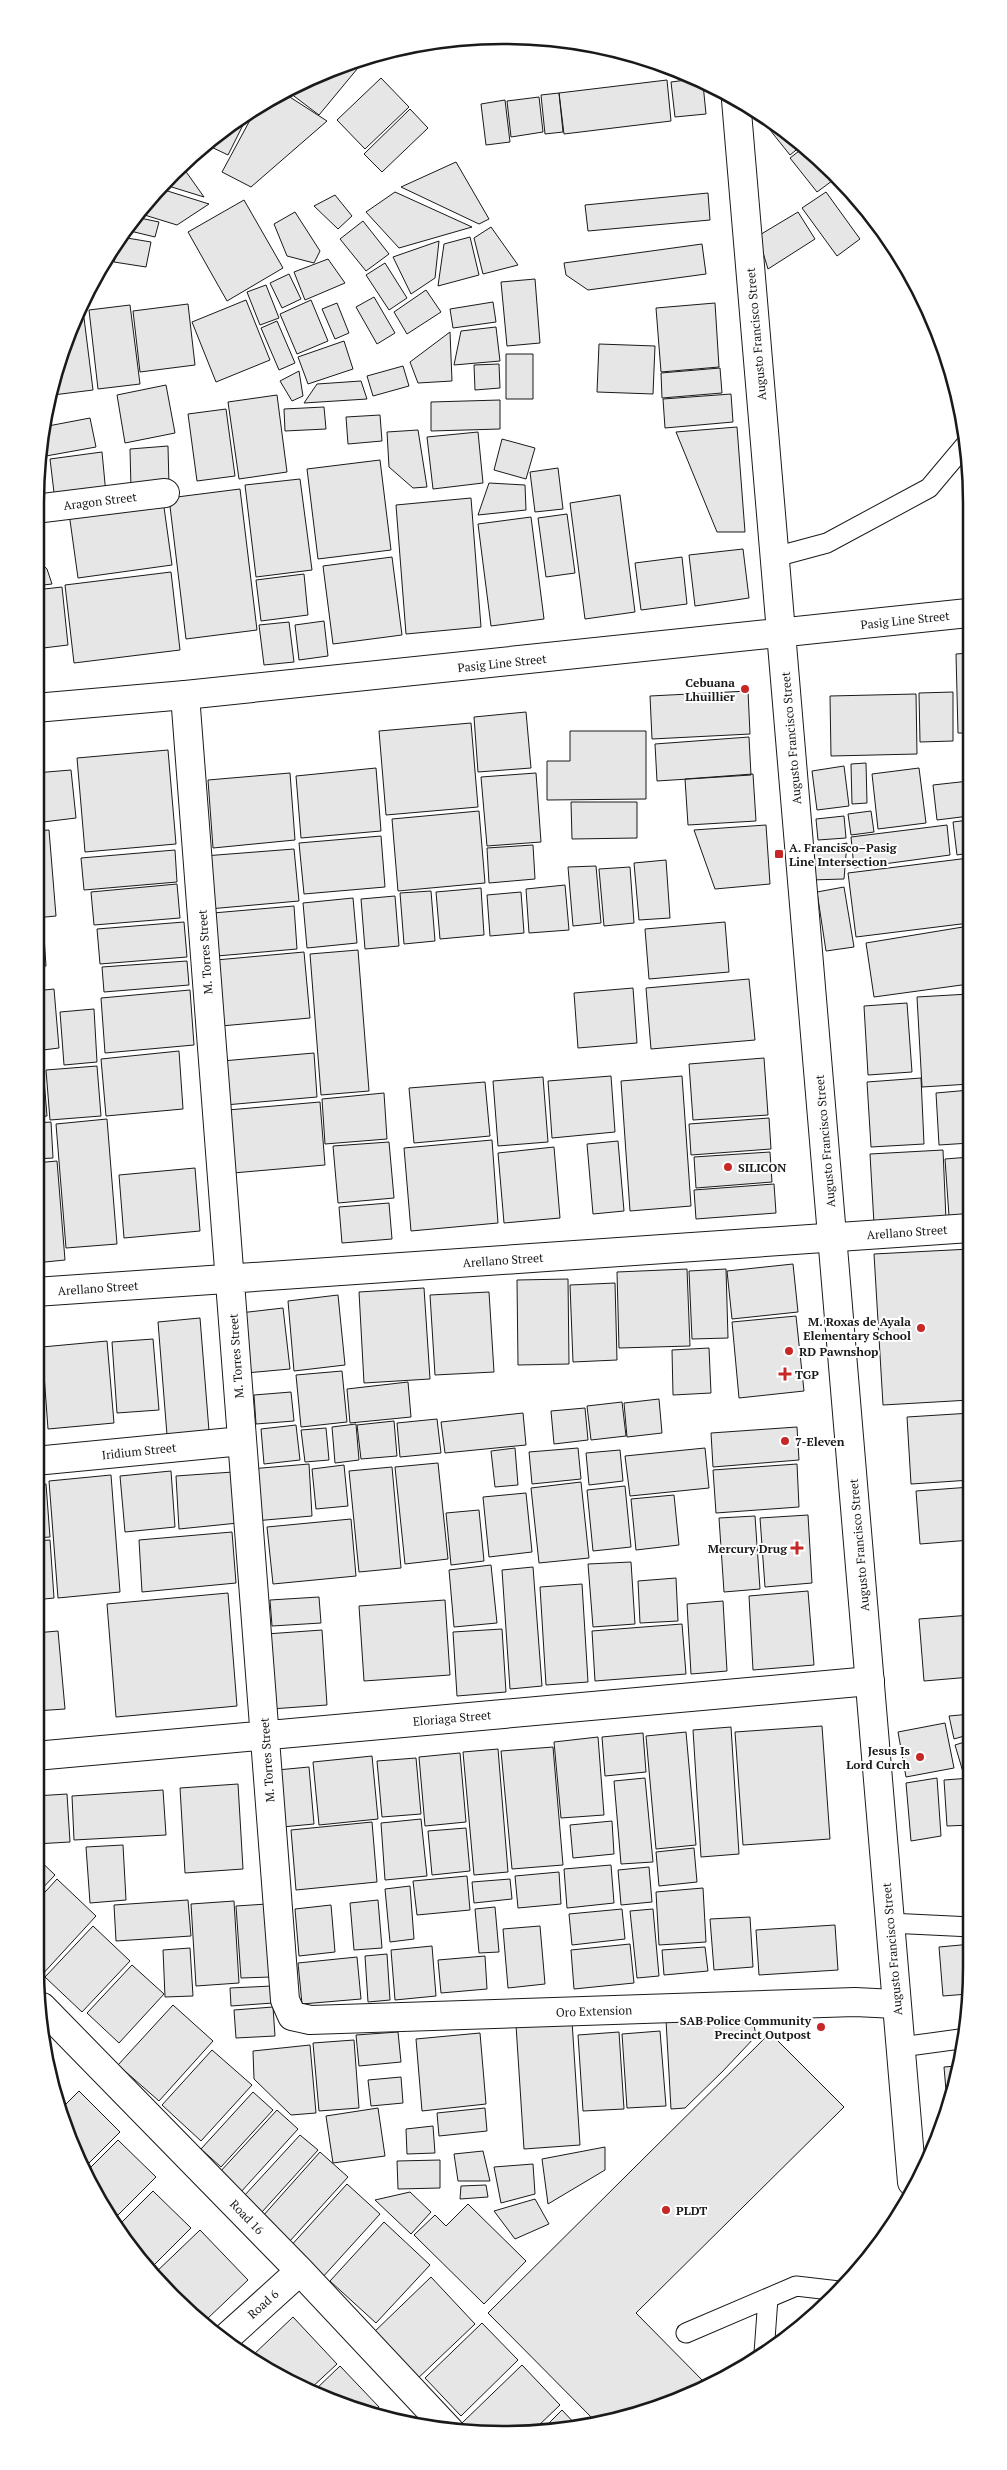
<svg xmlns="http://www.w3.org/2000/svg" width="1007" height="2470" font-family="'PT Serif',serif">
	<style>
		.building { fill: #e6e6e6; stroke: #1a1a1a }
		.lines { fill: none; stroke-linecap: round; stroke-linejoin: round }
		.lane-casing { stroke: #1a1a1a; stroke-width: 21 }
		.street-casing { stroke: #1a1a1a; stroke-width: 30 }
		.secondary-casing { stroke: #1a1a1a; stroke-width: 30 }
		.lane { stroke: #fff; stroke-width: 19 }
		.street { stroke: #fff; stroke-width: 28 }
		.secondary { stroke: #fff; stroke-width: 28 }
		.poi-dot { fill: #c62828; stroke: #fff; stroke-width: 2 }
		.labels { text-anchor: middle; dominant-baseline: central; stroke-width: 4; stroke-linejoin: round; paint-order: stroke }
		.street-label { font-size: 12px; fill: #1a1a1a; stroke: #fff }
		.poi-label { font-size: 12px; font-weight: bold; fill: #1a1a1a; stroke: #fff; text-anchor: start }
		.rim { fill: none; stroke: #1a1a1a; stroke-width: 2.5 }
	</style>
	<rect width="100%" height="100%" fill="#fff"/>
	<path class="building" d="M367,57L319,115L286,90L296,83Z
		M381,78L409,107L365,149L337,120Z
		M694,79L703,84L706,114L675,117L671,82Z
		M667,80L671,121L564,134L559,93Z
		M282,92L327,121L251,187L222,172L256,109Z
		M559,93L563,132L545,134L541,95Z
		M539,97L543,132L511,137L507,101Z
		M505,100L510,142L486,145L481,104Z
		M410,109L428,128L382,172L364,154Z
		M249,113L228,155L205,144L218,132Z
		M777,125L801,146L790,155L770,130Z
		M803,148L836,178L817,192L790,158Z
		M456,162L489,219L479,224L401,187Z
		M182,166L204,197L162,184Z
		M158,188L209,204L177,225L138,213Z
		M849,189L856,195L878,227L875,229Z
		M395,192L472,227L399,248L366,212Z
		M826,192L860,239L837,256L802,208Z
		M708,193L710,220L588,231L585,205Z
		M335,195L352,216L338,229L314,206Z
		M244,200L283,268L227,301L188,232Z
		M295,212L320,251L314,263L287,256L274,224Z
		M798,212L815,239L768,269L758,236Z
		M135,217L159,222L155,237L126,230Z
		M363,221L389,254L366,271L340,239Z
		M491,227L518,265L483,274L474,238Z
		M121,237L151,242L146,267L114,262Z
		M470,237L479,275L438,286L444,244Z
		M439,241L435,278L411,294L393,257Z
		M702,244L706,274L588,290L566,275L564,263Z
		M328,259L345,283L305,300L294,272Z
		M385,263L407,298L389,310L366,275Z
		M289,274L301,299L282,308L270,283Z
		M535,279L540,343L507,346L501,282Z
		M266,285L279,318L260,325L247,292Z
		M426,290L441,312L407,334L394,312Z
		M374,297L395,333L377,344L356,307Z
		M246,300L270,360L216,382L192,322Z
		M311,300L328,341L297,354L280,314Z
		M493,302L496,322L453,328L450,309Z
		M337,303L349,333L335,339L322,309Z
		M715,303L719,367L661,372L656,308Z
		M188,304L195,365L140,372L133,311Z
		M130,305L140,384L98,389L89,310Z
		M84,318L93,390L53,395L60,353L75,319Z
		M277,321L295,363L279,370L261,328Z
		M496,327L500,361L454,365L461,331Z
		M450,332L452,381L418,383L410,362Z
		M344,341L353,369L308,384L298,357Z
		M599,344L655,346L653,394L597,392Z
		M506,354H533V399H506Z
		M499,364L500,388L475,390L474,365Z
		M403,366L409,386L373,396L367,376Z
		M720,368L722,393L662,398L661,373Z
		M299,371L303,396L292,401L280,381Z
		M361,381L367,399L304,403L317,384Z
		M166,385L175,433L125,443L117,395Z
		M731,394L733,422L665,428L663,399Z
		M277,395L287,472L239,479L228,402Z
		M500,400V429L431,431V402Z
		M324,407L326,429L285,431L284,409Z
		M226,409L235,476L197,481L188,414Z
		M380,415L382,441L348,444L346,417Z
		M90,418L96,447L46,456L44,447L48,426Z
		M737,427L745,532H717L676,432Z
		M418,430L427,487L413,488L389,467L387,432Z
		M478,432L483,483L433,489L427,437Z
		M502,439L535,448L526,479L494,470Z
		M168,446L169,486L131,489L130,449Z
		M102,452L106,494L55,501L50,459Z
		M380,460L391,550L318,559L307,469Z
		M558,468L563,509L535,512L530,472Z
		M300,479L312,570L256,577L245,485Z
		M489,483L525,485L526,510L478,515Z
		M240,489L257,630L186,639L169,498Z
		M620,495L635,612L585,619L570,503Z
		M471,498L481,627L406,634L396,505Z
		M163,500L172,565L78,578L69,513Z
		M567,514L575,573L546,577L538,518Z
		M531,517L544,619L491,626L478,524Z
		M743,549L749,598L695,606L689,555Z
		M35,557L47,569L52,584L35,586Z
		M392,557L402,635L333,644L323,566Z
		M682,557L687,604L641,610L635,563Z
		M171,572L180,650L74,663L65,585Z
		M304,574L308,615L261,621L256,580Z
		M62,587L68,645L35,649V590Z
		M324,621L328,656L299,660L295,625Z
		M289,622L294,662L264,665L259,625Z
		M969,653V733H958L956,654Z
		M748,691L750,734L652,739L650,696Z
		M953,692V741L920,742L919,693Z
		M916,694L917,754L831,756L830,696Z
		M526,712L531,768L478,772L474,717Z
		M471,723L478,807L386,815L379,731Z
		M570,731H646V799L547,800V761H570Z
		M749,737L751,775L657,781L655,744Z
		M168,750L176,844L85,852L77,758Z
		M866,763L867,803L852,804L851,764Z
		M844,766L849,806L817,810L812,771Z
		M376,768L381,831L301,838L296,776Z
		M919,768L926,823L878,829L872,774Z
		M71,770L76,818L35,823V773Z
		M290,773L295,840L213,848L208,780Z
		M536,773L541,842L487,846L481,777Z
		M753,774L756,821L688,825L685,779Z
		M969,781V816L937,820L933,785Z
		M571,802H637V838L572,839Z
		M479,811L485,883L398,891L392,819Z
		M871,811L874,832L851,835L848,814Z
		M844,816L846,838L818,840L816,819Z
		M969,820V853L957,855L953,822Z
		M766,825L770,884L715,889L694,830Z
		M947,825L950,855L854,868L851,837Z
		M49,830L56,916L35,918V831Z
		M381,836L385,887L304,894L299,843Z
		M847,843L844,879L810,880L809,851Z
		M533,845L535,879L489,883L487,848Z
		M294,849L299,901L209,909L204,856Z
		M175,850L177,882L84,890L81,858Z
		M969,858V923L856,937L848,873Z
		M666,860L670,918L639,920L634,863Z
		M596,866L601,923L573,926L568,867Z
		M630,867L634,923L604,926L599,869Z
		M177,884L180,918L94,925L91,892Z
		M565,885L569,930L529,933L526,889Z
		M844,887L854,947L826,951L817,892Z
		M481,888L484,935L440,939L436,892Z
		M431,891L435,941L404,944L400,893Z
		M521,892L524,933L490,936L487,895Z
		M395,896L399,946L365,949L361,899Z
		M353,898L357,943L307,948L303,903Z
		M294,906L297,949L217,956L213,913Z
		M43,922L46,966L35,967V923Z
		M184,922L187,957L100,964L97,929Z
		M725,922L729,972L649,979L645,929Z
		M969,926V984L874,997L866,943Z
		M358,950L369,1091L321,1095L310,954Z
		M304,952L310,1018L221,1026L216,960Z
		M187,961L189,985L104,992L102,967Z
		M749,979L755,1040L651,1049L646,988Z
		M633,988L637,1043L578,1048L574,993Z
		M54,989L59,1048L35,1051V991Z
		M190,990L194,1045L105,1053L101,998Z
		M969,994L970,1084L922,1087L917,997Z
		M907,1003L912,1072L868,1075L864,1006Z
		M94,1009L97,1062L64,1065L60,1012Z
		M179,1051L183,1109L106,1116L101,1059Z
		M314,1053L317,1097L225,1105L222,1061Z
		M42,1055L47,1116L35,1117V1056Z
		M764,1058L768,1115L693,1120L689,1064Z
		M97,1066L101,1116L50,1120L46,1070Z
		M611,1076L615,1132L552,1138L548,1081Z
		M682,1076L691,1206L630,1211L621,1081Z
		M543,1077L548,1142L498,1146L493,1081Z
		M921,1078L924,1144L871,1147L867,1082Z
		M485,1082L490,1136L414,1143L409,1088Z
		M970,1090V1143L939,1145L936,1093Z
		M384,1093L387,1139L325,1144L322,1099Z
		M320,1102L325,1165L233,1173L228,1110Z
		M769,1118L771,1149L691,1155L689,1124Z
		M107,1119L117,1244L66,1248L56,1124Z
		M51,1122L53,1158L35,1159V1123Z
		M492,1140L498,1223L411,1231L404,1148Z
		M618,1141L624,1211L593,1214L587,1144Z
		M389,1142L394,1198L338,1203L333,1146Z
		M554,1147L560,1218L504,1223L498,1153Z
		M943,1150L946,1220L874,1224L870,1154Z
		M770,1152L772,1182L696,1188L694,1157Z
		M970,1157V1214L949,1216L945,1159Z
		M57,1161L65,1260L35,1263V1163Z
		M195,1168L200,1231L124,1238L119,1175Z
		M774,1184L776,1213L696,1219L694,1190Z
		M389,1203L392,1239L342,1243L339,1207Z
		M970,1249V1400L883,1405L874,1254Z
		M793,1264L798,1312L732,1319L727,1271Z
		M687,1269L690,1346L619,1348L617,1272Z
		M726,1269L728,1338L692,1339L689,1271Z
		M568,1279L569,1364L518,1365L517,1280Z
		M615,1283L617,1360L573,1362L570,1285Z
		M424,1288L430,1379L364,1383L359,1292Z
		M489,1292L494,1372L435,1375L430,1295Z
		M338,1295L345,1365L294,1371L288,1301Z
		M283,1308L290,1369L246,1373L240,1313Z
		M796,1316L804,1391L739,1398L732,1322Z
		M200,1318L209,1431L167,1435L158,1322Z
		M153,1339L159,1410L117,1413L112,1342Z
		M107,1341L114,1423L48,1429L42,1347Z
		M709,1348L711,1393L673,1395L672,1350Z
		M342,1371L347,1422L301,1427L296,1375Z
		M408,1382L411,1417L350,1423L347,1389Z
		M291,1392L294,1421L256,1424L254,1395Z
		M659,1399L662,1433L627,1437L624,1403Z
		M35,1400H40L44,1449L35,1450Z
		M622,1402L626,1436L591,1440L587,1406Z
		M585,1408L588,1440L554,1444L551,1411Z
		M523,1413L526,1445L445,1453L441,1422Z
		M971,1413V1480L911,1484L907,1417Z
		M437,1419L441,1453L400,1457L397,1423Z
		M394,1421L397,1456L361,1459L357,1425Z
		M356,1424L359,1460L335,1463L332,1427Z
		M296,1425L300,1460L264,1464L261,1429Z
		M797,1427L799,1460L713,1467L711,1433Z
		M326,1428L329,1460L305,1462L301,1430Z
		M515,1448L518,1485L495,1487L491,1451Z
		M578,1448L581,1479L532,1484L529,1452Z
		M705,1448L709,1488L630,1496L625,1456Z
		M620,1450L623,1481L589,1485L586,1453Z
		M438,1463L448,1559L405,1564L395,1467Z
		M309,1464L312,1516L254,1521L250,1469Z
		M797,1464L799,1507L716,1513L713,1470Z
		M344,1465L348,1506L316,1509L312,1469Z
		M392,1467L401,1568L359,1572L349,1471Z
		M171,1471L175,1527L125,1532L120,1476Z
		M233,1472L238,1523L179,1529L176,1476Z
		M111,1475L120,1592L58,1598L49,1481Z
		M581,1482L589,1558L539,1563L531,1488Z
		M46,1484L50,1537L35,1538V1485Z
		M625,1486L631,1547L593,1551L587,1490Z
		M971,1487V1540L920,1544L916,1491Z
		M526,1493L532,1552L489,1557L483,1497Z
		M674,1495L679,1545L636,1550L631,1499Z
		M479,1510L484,1561L451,1565L446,1513Z
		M808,1515L812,1583L765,1587L760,1518Z
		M755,1516L760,1589L724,1592L719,1518Z
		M351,1519L356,1576L273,1584L267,1527Z
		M232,1532L236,1583L142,1592L139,1540Z
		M50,1540L54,1598L35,1600V1541Z
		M631,1562L635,1624L593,1627L588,1564Z
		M491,1565L497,1623L454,1627L449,1570Z
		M533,1567L542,1686L510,1689L502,1570Z
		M676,1578L678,1621L640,1623L638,1581Z
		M582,1584L588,1682L546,1685L540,1587Z
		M808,1591L814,1665L753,1670L749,1596Z
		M228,1593L237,1706L116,1717L107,1604Z
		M319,1597L321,1623L272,1626L270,1600Z
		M445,1600L450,1675L364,1681L359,1606Z
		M723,1601L727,1671L691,1674L687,1604Z
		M971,1615V1677L924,1681L919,1619Z
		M682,1624L686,1674L595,1681L592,1631Z
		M502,1629L506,1692L457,1696L453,1632Z
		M322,1630L327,1705L271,1709L266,1634Z
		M58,1631L65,1709L35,1711V1633Z
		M971,1714V1734L954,1739L949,1716Z
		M945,1723L954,1768L906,1777L898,1732Z
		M822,1726L830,1839L743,1845L735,1732Z
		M731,1727L739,1854L701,1857L693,1730Z
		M686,1732L696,1845L656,1849L646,1736Z
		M643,1733L646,1772L605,1776L602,1737Z
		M598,1737L604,1815L561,1818L554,1742Z
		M971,1740V1770L963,1772L955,1745Z
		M553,1747L563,1865L512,1869L501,1751Z
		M498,1749L508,1872L474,1875L463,1752Z
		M460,1753L466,1822L425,1826L419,1757Z
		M372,1756L378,1819L319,1825L313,1762Z
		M416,1758L421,1814L382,1817L377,1761Z
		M309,1767L314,1824L282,1827L277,1770Z
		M645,1778L653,1862L621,1864L614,1781Z
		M937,1778L941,1836L911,1841L906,1783Z
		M971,1778L972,1825L947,1826L944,1780Z
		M238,1784L243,1869L185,1873L180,1788Z
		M163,1790L166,1835L74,1840L72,1796Z
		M67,1794L70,1842L35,1844V1796Z
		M421,1819L427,1876L385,1880L381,1823Z
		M612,1821L614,1854L573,1858L570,1825Z
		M372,1822L377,1882L296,1890L291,1830Z
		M466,1828L470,1871L432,1875L428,1831Z
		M123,1845L126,1900L90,1903L86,1847Z
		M694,1848L697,1882L659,1886L656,1852Z
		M35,1856L55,1875L35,1896Z
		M611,1865L614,1903L567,1908L564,1869Z
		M649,1867L652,1902L621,1905L618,1870Z
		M559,1872L561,1904L518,1908L515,1876Z
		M467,1876L470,1910L417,1915L413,1881Z
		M57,1879L96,1916L40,1977L36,1973L35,1966V1903Z
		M510,1879L512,1899L474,1903L472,1882Z
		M410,1886L414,1939L390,1942L385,1889Z
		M703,1888L706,1942L659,1945L656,1892Z
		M188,1900L191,1936L116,1941L114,1905Z
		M378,1900L382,1948L354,1950L350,1903Z
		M234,1901L239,1983L196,1986L191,1904Z
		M267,1904L271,1977L241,1978L236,1906Z
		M331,1905L335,1952L299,1956L295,1909Z
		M495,1907L499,1952L479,1953L475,1909Z
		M622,1909L625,1939L572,1945L569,1914Z
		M653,1909L659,1976L637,1978L630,1911Z
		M750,1917L753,1967L714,1970L710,1919Z
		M835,1925L838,1970L759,1975L756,1930Z
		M93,1926L130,1961L82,2012L45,1977Z
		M540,1926L545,1984L508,1988L503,1929Z
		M630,1944L634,1983L574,1989L571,1950Z
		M972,1944V1966L968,1994L943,1996L939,1947Z
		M432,1946L436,1996L395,2000L391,1950Z
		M705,1947L708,1971L664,1975L662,1950Z
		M190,1948L193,1996L165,1997L163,1950Z
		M387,1954L390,2000L368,2002L365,1956Z
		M485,1956L487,1989L441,1993L438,1960Z
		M357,1957L361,1999L302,2004L298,1963Z
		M132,1965L164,1994L119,2043L87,2013Z
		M272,1986L273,2003L231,2006L230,1988Z
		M173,2005L213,2041L159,2101L118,2065Z
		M273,2007L275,2036L236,2038L234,2010Z
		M753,2019L756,2036L723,2071L685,2108L671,2109L666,2020Z
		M572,2021L580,2145L524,2149L516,2025Z
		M660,2031L666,2106L627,2108L622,2034Z
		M398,2032L401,2062L359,2066L356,2035Z
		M619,2032L624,2109L583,2111L578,2035Z
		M480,2033L486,2104L422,2111L416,2039Z
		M770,2033L844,2107L636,2313L706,2384L599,2425L488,2313Z
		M354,2040L359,2108L319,2111L313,2043Z
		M310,2045L316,2113L291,2115L254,2079L253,2051Z
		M212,2050L252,2085L201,2141L162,2105Z
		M956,2066L950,2101L947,2102L944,2067Z
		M401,2077L403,2103L371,2106L368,2080Z
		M79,2091L120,2132L83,2169L59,2111Z
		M253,2092L273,2110L221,2167L201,2149Z
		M378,2108L385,2156L333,2163L326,2116Z
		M485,2108L487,2131L439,2136L437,2113Z
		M277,2110L298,2129L240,2193L219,2173Z
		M433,2126L435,2153L407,2154L406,2129Z
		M300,2135L318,2150L262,2212L244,2196Z
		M118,2140L156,2177L112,2221L98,2200L85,2173Z
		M605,2147V2170L548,2204L542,2159Z
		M483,2151L490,2181H458L454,2154Z
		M320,2152L348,2177L289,2242L262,2217Z
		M440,2160V2188L398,2189L397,2161Z
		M533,2164L535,2194L501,2203L494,2167Z
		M347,2184L380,2214L321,2279L288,2249Z
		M486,2185L488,2197L460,2199L461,2186Z
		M153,2191L191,2228L149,2270L117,2227Z
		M410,2192L431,2212L411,2234L375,2200Z
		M535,2199L549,2224L515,2239L494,2211Z
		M468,2204L526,2261L484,2304L414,2235L435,2215L446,2226Z
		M384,2222L430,2265L376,2323L330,2281Z
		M200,2230L248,2280L206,2320L152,2276Z
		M431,2277L475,2324L415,2381L371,2335Z
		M293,2317L337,2364L309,2390L270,2372L251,2357Z
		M482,2323L518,2360L461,2416L425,2378Z
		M522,2365L560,2405L536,2428L469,2430L462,2423Z
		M340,2366L379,2407L371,2414L353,2410L313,2392Z
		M562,2410L578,2427L544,2428Z"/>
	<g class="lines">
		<defs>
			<path id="lane" d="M775,557L827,543L929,488L966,444
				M889,1923L972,1927
				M901,2047L960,2039
				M686,2333L796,2286L839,2291
				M764,2353L768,2298"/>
			<path id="street" d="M35,509L165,493
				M185,695L285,2000L292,2016L310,2020L855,2002L896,2004
				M35,1292L970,1228
				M35,1461L242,1441
				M35,1756L870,1681
				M42,2007L300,2271L450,2431
				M227,2337L300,2271"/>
			<path id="secondary" d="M736,100L912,2182
				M35,708L185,695L968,613"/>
		</defs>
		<use href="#lane" class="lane-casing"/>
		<use href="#street" class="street-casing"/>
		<use href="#secondary" class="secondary-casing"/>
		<use href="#lane" class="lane"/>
		<use href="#street" class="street"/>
		<use href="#secondary" class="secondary"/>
	</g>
	<g class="poi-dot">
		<circle cx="745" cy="689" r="5"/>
		<rect x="774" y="849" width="10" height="10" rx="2.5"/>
		<circle cx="728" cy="1167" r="5"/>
		<circle cx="921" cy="1328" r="5"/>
		<circle cx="789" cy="1351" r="5"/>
		<path d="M782.5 1366.5h5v5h5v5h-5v5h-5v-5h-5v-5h5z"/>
		<circle cx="785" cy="1441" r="5"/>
		<path d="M794.5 1540.5h5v5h5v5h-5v5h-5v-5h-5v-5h5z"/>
		<circle cx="920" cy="1757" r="5"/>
		<circle cx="821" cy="2027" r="5"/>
		<circle cx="666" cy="2210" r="5"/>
	</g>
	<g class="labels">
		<g class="street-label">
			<text transform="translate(756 334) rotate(-95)">Augusto Francisco Street</text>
			<text transform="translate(100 501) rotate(-7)">Aragon Street</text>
			<text transform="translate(905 620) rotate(-6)">Pasig Line Street</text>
			<text transform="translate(502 663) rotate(-6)">Pasig Line Street</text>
			<text transform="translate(791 738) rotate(-95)">Augusto Francisco Street</text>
			<text transform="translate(205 952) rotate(-94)">M. Torres Street</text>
			<text transform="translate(825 1141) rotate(-95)">Augusto Francisco Street</text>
			<text transform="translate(907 1232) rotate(-4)">Arellano Street</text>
			<text transform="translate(503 1260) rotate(-4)">Arellano Street</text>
			<text transform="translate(98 1288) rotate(-4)">Arellano Street</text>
			<text transform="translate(236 1356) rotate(-94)">M. Torres Street</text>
			<text transform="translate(139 1451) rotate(-6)">Iridium Street</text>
			<text transform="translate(859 1545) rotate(-95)">Augusto Francisco Street</text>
			<text transform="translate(452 1718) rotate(-5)">Eloriaga Street</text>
			<text transform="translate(267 1760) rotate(-94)">M. Torres Street</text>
			<text transform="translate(892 1949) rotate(-95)">Augusto Francisco Street</text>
			<text transform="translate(594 2011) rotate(-2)">Oro Extension</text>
			<text transform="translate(247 2217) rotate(46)">Road 16</text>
			<text transform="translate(263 2304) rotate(-42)">Road 6</text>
		</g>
		<g class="poi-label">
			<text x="735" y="682" text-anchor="end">Cebuana<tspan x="735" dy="14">Lhuillier</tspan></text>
			<text x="789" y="847">A. Francisco–Pasig<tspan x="789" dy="14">Line Intersection</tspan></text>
			<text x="738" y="1167">SILICON</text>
			<text x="911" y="1321" text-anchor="end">M. Roxas de Ayala<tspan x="911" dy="14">Elementary School</tspan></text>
			<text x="799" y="1351">RD Pawnshop</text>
			<text x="795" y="1374">TGP</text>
			<text x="795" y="1441">7-Eleven</text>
			<text x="787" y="1548" text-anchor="end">Mercury Drug</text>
			<text x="910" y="1750" text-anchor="end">Jesus Is<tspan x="910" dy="14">Lord Curch</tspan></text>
			<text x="811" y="2020" text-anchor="end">SAB Police Community<tspan x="811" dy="14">Precinct Outpost</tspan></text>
			<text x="676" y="2210">PLDT</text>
		</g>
	</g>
	<path d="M0 0H1007V2470H0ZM503 44H504A459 459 0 0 1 963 503V1967A459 459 0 0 1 504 2426H503A459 459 0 0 1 44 1967V503A459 459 0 0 1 503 44Z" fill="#fff" fill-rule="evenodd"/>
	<path class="rim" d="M503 44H504A459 459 0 0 1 963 503V1967A459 459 0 0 1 504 2426H503A459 459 0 0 1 44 1967V503A459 459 0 0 1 503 44Z"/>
</svg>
